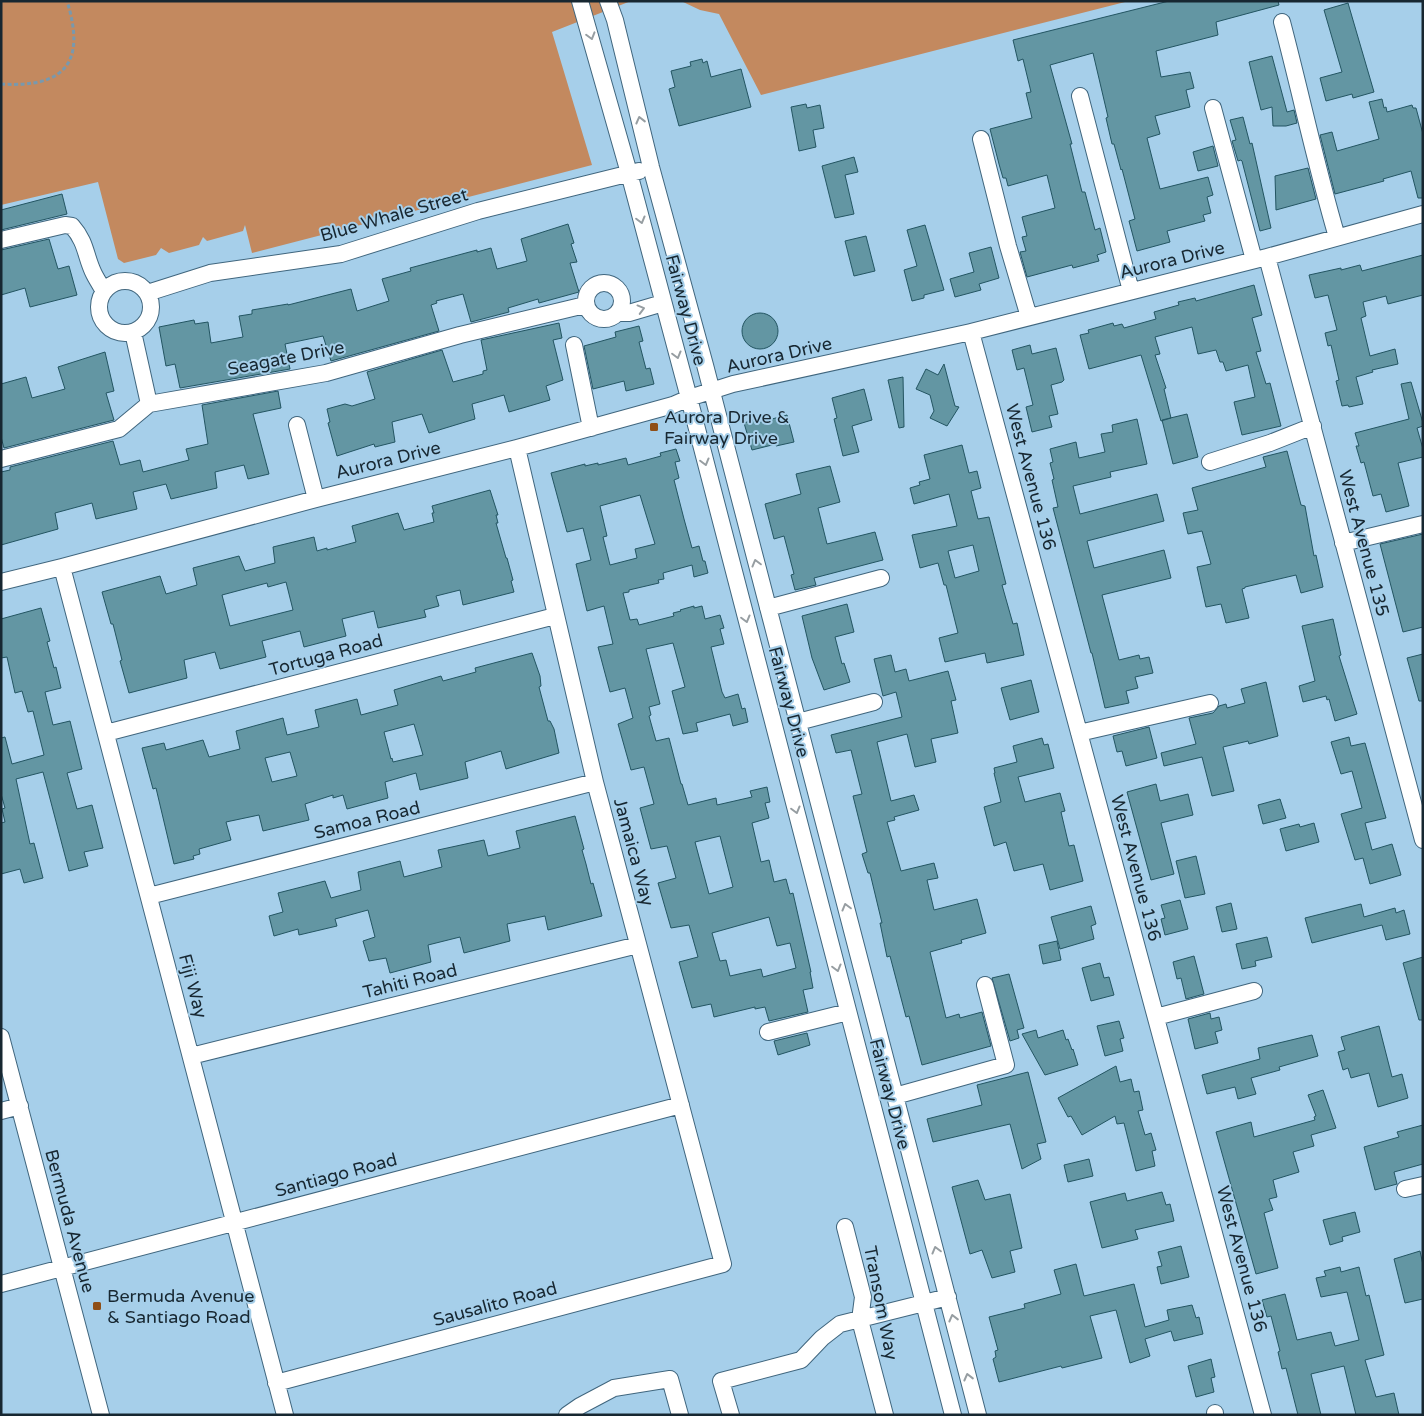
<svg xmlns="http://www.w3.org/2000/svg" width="1424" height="1416" font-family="'Varela Round',sans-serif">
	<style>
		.green { fill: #c3895f }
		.building { fill: #6396a3; stroke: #235562; fill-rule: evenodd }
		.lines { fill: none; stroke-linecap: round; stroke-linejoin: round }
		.minor-casing { stroke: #40667e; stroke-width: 18 }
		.path { stroke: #7899ae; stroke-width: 3; stroke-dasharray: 4 2.5; stroke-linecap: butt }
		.minor { stroke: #fff; stroke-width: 16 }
		.oneway { stroke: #979ea2 }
		.poi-dot { fill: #8f4f17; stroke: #a6cfea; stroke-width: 2 }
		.labels { text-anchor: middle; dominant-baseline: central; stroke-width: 4; stroke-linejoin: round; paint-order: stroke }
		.street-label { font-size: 18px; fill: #172731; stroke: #a6cfea }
		.poi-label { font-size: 18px; fill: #172731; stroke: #a6cfea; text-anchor: start }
	</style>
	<rect width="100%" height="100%" fill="#a6cfea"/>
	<path class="green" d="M1,1H631L552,32L592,165L252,253L245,225L243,231L207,241L203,237L199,245L169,253L161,248L156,255L124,263L118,259L98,182L1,205Z
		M681,1H1129L761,95L719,14L700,10Z"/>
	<path class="building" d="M1169,1H1278L1279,5L1216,22L1218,35L1156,51L1161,77L1190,72L1194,88L1186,90L1190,107L1155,116L1160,134L1147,138L1160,189L1208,177L1213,195L1207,197L1211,213L1203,215L1205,221L1167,231L1170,242L1137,251L1129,221L1135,219L1122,169L1121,170L1114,144H1112L1106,118L1108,117L1093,53L1050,65L1072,144H1070L1082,192H1085L1095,230L1100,228L1106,252L1097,255L1099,261L1073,268L1072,265L1027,277L1020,252L1026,251L1022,237L1027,236L1022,217L1055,208L1047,175L1008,186L1006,178H1003L999,164L990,129L1032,118L1026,93L1031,92L1023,59L1018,61L1013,40Z
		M1348,3L1374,92L1353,98L1352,94L1326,101L1320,78L1342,72L1324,10Z
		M1272,56L1287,112L1294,110L1297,123L1286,126H1273L1272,107L1261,110L1249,62Z
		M702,59L703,63L707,61L711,77L741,69L751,107L679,126L669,89L675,87L671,71L691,66L690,62Z
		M1382,99L1384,108L1386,107L1387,112L1412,105L1413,108H1416L1423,134V198H1418L1411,171L1383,179L1384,181L1335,194L1320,135L1332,132L1337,151L1379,139L1369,102Z
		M806,104L807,108L820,105L824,128L813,130L816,147L799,151L791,107Z
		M1243,117L1250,144L1252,143L1271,228L1260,231L1242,161L1241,160L1238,161L1232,141L1236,140L1230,120Z
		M1213,146L1218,166L1198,171L1193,152Z
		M854,157L858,172L845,175L854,214L835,218L822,166Z
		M1308,168L1316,199L1276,210L1275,176Z
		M62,194L67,214L1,230V210Z
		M568,224L574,243L571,244L577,262L570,263L579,292L539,303L538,299L508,308L509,312L471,322L463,294L436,301L437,303L431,305L439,331L331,361L323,336L285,344L290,369L180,388L175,364L166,366L159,327L194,320L195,324L208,322L211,343L243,337L239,316L252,314V310L288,304V305L351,289L357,311L389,301L382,279L411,271L410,268L477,250V252L491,248L497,269L527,261L521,239Z
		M925,225L944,290L924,295V298L912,301L904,270L917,266L907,230Z
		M866,236L875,271L854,276L845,241Z
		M49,239L58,269L69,266L77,295L30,307L25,288L1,295V250Z
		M991,247L999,278L979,284L981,290L955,297L950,279L974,272L969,253Z
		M1423,255V295L1388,304L1386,296L1363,302L1366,316L1361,318L1370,356L1395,349L1398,364L1372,370L1373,372L1356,377L1363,404L1349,407L1348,405L1342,406L1336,381L1339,380L1331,345L1328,346L1325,333L1337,330L1328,295L1315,298L1309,275L1341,268V270L1360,265L1362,271Z
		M1254,285L1262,315L1252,318L1261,351L1256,352L1266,384L1270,383L1281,426L1242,435L1234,402L1255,397L1248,365L1226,371L1223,362H1220L1216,350L1198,354L1192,327L1155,337L1160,354L1155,355L1166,388L1164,389L1171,418L1161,421L1141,355L1089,369L1080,335L1089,333L1088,330L1113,323L1114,326L1122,324L1124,328L1156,319L1154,312L1179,305L1178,302L1195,298L1196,301Z
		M742 331a18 18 0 1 1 36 0a18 18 0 1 1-36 0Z
		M559,323L562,338L553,340L563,380L546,386L550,400L509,412L504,395L472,404L475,419L429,433L422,414L392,422L395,442L375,447L374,444L337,456L328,423L330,422L327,409L345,404L352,406L375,399L367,372L442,350L453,382L483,374V371L487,370L481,340Z
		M639,326L643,341L639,342L646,369L650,368L654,384L626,391L624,381L593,389L584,346L616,337L615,332Z
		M1030,345L1032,354L1056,348L1064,380L1062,382L1051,385L1058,414L1049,416L1052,427L1032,432L1026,407L1033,405L1024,368L1017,370L1012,350Z
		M105,352L114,391L106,393L114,420L4,448L1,437V384L26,377L32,398L65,389L58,367Z
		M944,364L955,406L959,407L947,426L930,418L934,411L930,395L916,389L926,369L938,375Z
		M903,377L904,427L899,428L888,380Z
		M1411,382L1423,423V426L1417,428L1423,449V457L1398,463L1409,506L1386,512L1381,494L1373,496L1364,462L1361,463L1356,446H1359L1355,433L1409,419L1401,384Z
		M864,389L872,420L852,426L859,452L843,456L834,419L837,418L832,398Z
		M278,391L281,408L253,414L269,474L248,479L244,465L215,472L217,488L171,499L166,484L133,492L137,509L96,519L92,503L55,513L58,529L1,545V472L10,470V467L113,441L120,465L140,460L143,472L189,460L186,449L208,444L202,405Z
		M1187,414L1198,457L1173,464L1162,420Z
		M787,415L794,442L776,446V444L752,450L744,423L756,419L757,423Z
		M1137,419L1147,464L1110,472L1111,477L1073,486L1080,514L1157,494L1164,521L1087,541L1094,568L1164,550L1171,578L1102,595L1119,660L1139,655L1140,659L1149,657L1153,673L1135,677L1138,688L1126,691L1129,703L1105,708L1092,653H1091L1053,508L1058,507L1052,480L1054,479L1050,463L1053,462L1050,449L1076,442L1079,458L1105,452L1101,434L1113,432L1112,425Z
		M962,445L969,473L977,471L981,488L971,491L978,519L989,517L1006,584L1002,585L1013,624L1017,623L1024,655L987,663L985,653L945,662L939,638L958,633L946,585H944L938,563L920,568L912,535L957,526L949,494L914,504L910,488L920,485L919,482L930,479L924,455ZM973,545L979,571L955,578L948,551Z
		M676,449L680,461L675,462L679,478L674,480L684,519L692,548L699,546L703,561H705L708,573L694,577L692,565L663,573L664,579L658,580L659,583L629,590V592L623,593L630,620L637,619L639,625L674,616L673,613L681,611L680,610L694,606V608L702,606L705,619L720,615L724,628L720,629L724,644L711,647L722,692L725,698L738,694L742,709L745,708L748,722L733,726L730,714L696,723L698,731L683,734L672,691L685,687L673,643L646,649L660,704L649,707L651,715L649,716L656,741L669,738L681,784H682L688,805L716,798L717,805L752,797L750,791L767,787L770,802L765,803L769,818L752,823L761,862L769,860L774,882L786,879L790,894L793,893L811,972H810L813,988L803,990L808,1012L769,1021L765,1007L755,1009V1007L714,1017L711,1004L692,1008L679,962L698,957L689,925L671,928L658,883L676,878L667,846L651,849L640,808L654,804L644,767L631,770L618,724L633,718L625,688L610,692L598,647L613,644L604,606L587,611L576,564L591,560L583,528L567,532L551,473L585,464V466L598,463V465L626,458L628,465L661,456L660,453ZM640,495L655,544L635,549L637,558L610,565L603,537L607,536L600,506ZM720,836L733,887L709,894L695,842ZM769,917L777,946L790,943L796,968L763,977L761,969L730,976L726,960L720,961L712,933Z
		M1287,451L1301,505L1305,506L1314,556L1316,555L1323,587L1301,593L1296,575L1245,587V588L1242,589L1249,618L1226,623L1221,604L1206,607L1197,567L1211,564L1202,531L1188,534L1183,513L1198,510L1192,488L1266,467L1263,457Z
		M830,466L840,502L818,508L827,544L875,532L883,560L814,578L816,585L795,590L791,575L794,574L784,536L774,539L765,504L801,494L796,474Z
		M490,490L498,515H496L498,523H496L506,558H507L513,580L511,581L514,592L463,605L460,590L436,596L439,606L424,610L426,617L378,628L374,611L342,619L346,636L304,647L300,631L262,641L266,657L220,669L215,652L184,660L187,678L129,693L120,661L122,660L113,624H111L102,592L160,576L166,594L197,585L193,568L239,556L245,571L275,563L273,547L314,537L317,551L327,548V550L356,542L352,526L398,513L404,530L434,522L432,513H434L432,506ZM286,582L293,610L230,626L222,595L267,583L268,587Z
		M1423,534V627L1403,632L1380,544Z
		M847,604L854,632L835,637L842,664L844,663L850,682L824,690L812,658L802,616Z
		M41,608L50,641L47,642L54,668L56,667L61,688L45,692L53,725L70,721L82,769L67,773L77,809L92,805L103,848L84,852L88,866L69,871L43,772L16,779L30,844L34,843L43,878L24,883L20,869L1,874V823L5,822L2,809L5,808L1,794V738L5,737L12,764L44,755L33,711L28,712L22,691L15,693L7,657L1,658V619Z
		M1333,619L1341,655L1339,656L1357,714L1335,721L1329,699L1327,700L1326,696L1303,702L1299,686L1315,681L1302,626Z
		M532,653L540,676L541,686L539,687L548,721H550L554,729L559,753L506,769L501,751L465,762L468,778L420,790L416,773L385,782L388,798L347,809L343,795L333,798V795L305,804L309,820L263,831L259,815L226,822L231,840L199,849L200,854L193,856L194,859L174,864L156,788L153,789L142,748L164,743L166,750L203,740L209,757L240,749L236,731L283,718L287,735L319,727L315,710L357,699L361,715L398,705L394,690L441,676L443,681L476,672L475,668ZM414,724L423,755L393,762L392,758L391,759L384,732ZM290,752L297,776L272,782L265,758Z
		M1423,654V701H1419L1407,658Z
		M891,655L895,672L906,669L909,681L948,671L956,700L951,701L958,733L931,739L936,762L915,767L907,734L877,742L891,801L914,795L919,810L894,817L895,820L887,822L901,871L934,863L938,878L927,880L934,910L977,899L986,933L961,940L962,943L930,952L946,1018L959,1014L960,1018L982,1012L991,1046L922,1065L909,1016L906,1017L890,956L887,957L880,923H882L870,873H868L862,854L867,852L853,796L862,794L851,750L836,753L831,735L902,717L896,692L883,696L874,659Z
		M1031,680L1039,712L1010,720L1001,688Z
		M1266,682L1278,736L1249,744L1248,741L1223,747L1234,791L1212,796L1202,757L1164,766L1161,753L1196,744L1189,718L1213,713L1219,706L1226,704L1227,708L1245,703L1241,689Z
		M1149,727L1157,758L1126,766L1122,751L1117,752L1113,736Z
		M1349,737L1351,746L1365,743L1386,818L1365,823L1372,850L1392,844L1401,875L1370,884L1363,858L1355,860L1341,814L1362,808L1352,771L1341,774L1331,742Z
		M1042,738L1044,745L1048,744L1054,768L1018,777L1025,802L1060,793L1065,811L1061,812L1069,846L1074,845L1083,881L1050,890L1043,864L1014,871L1006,842L994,846L984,807L1001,802L994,773H995L994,768L1017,762L1013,746Z
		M1156,784L1160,801L1188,794L1193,815L1161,823L1174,874L1151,880L1127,792Z
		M1280,799L1286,818L1263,824L1258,805Z
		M575,816L584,849L582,850L586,864L591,884L593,883L602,916L548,930L545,916L507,924L510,941L464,953L460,937L428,945L431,962L390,973L386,958L369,961L363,941L375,937L368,910L335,919L337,926L299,935L298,929L274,936L269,916L283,912L278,893L325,881L331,898L361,890L358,872L400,861L404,877L442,867L438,850L484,840L488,856L520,848L516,831Z
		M1314,823L1319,842L1286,851L1280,829L1299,824L1300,827Z
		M1196,856L1205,894L1185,898L1176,861Z
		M1180,900L1188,929L1165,935L1161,919L1165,918L1161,905Z
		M1231,903L1237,929L1222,932L1216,907Z
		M1361,904L1364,917L1395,908L1396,913L1404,910L1410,934L1386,940L1382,925L1312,943L1305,918Z
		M1091,906L1096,924L1091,926L1094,939L1060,949L1051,917Z
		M1267,937L1272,957L1255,961L1256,966L1242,969L1236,944Z
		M1057,941L1061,960L1043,964L1039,945Z
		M1194,956L1204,994L1186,999L1181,978L1177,979L1173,962Z
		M1423,957V1020H1419L1403,963Z
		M1100,963L1104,978L1109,977L1114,995L1091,1001L1082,968Z
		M1009,974L1024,1028L1017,1030L1019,1038L1010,1041L992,978Z
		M1210,1013L1211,1019L1219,1017L1222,1030L1215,1032L1218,1043L1195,1049L1188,1019Z
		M1119,1021L1124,1038L1120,1039L1123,1051L1105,1056L1097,1026Z
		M1379,1026L1392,1077L1402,1074L1408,1098L1378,1107L1369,1073L1351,1078L1348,1068L1343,1070L1338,1052L1345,1050L1341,1037Z
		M1036,1030L1038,1038L1063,1030L1066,1040L1068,1039L1072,1050L1073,1049L1078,1065L1045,1075L1022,1034Z
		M807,1033L810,1045L778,1055L774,1041Z
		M1312,1035L1318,1056L1279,1067L1280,1070L1251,1078L1256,1094L1238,1099L1235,1087L1207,1094L1202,1075L1260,1059L1258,1048Z
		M1116,1066L1120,1082L1131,1079L1134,1092L1139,1091L1143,1110L1138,1111L1145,1135L1151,1133L1156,1150L1152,1151L1155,1166L1136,1171L1124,1123L1117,1124L1115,1116L1082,1135L1071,1116L1068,1117L1058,1098Z
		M1028,1072L1046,1142L1037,1144L1041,1159L1022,1169L1010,1124L933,1142L927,1119L982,1105L977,1085Z
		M1323,1090L1336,1128L1311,1135L1314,1146L1293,1152L1299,1172L1273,1180L1277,1197L1269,1199L1273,1210L1264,1213L1278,1268L1256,1274L1216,1132L1251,1122L1254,1137L1315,1120L1314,1117L1316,1116L1308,1095Z
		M1423,1125V1164L1394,1172L1397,1184L1375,1190L1364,1147L1399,1137L1397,1132Z
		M1089,1159L1093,1176L1068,1182L1064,1165Z
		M978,1180L985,1200L1010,1194L1022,1248L1010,1251L1015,1272L992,1278L982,1250L970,1254L952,1187Z
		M1162,1192L1166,1205L1170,1204L1174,1221L1135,1230L1138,1239L1102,1248L1090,1202L1125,1193L1127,1201Z
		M1355,1212L1360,1232L1342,1237L1343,1241L1330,1245L1323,1220Z
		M1181,1246L1189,1277L1161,1284L1157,1267L1162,1266L1158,1252Z
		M1420,1251L1423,1265V1299L1405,1303L1394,1259Z
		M1076,1264L1084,1296L1134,1284L1145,1327L1169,1320L1167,1310L1192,1305L1196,1318L1199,1317L1203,1334L1174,1341L1171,1331L1145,1339L1150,1356L1130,1363L1116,1310L1090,1316L1102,1358L1062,1368L1061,1366L999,1382L993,1359L996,1357L995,1351L998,1350L989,1317L1025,1308L1024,1304L1061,1294L1054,1270Z
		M1340,1267L1341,1272L1359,1267L1366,1296L1369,1295L1384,1355L1365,1360L1376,1397L1394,1393L1399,1415H1356L1344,1366L1311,1374L1321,1415H1298L1286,1368L1282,1369L1278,1352L1280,1351L1271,1316L1267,1317L1262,1300L1285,1294L1297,1340L1331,1332L1335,1346L1359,1340L1347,1292L1321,1297L1316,1278L1326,1276L1324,1271Z
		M1211,1359L1215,1377L1211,1378L1214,1392L1196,1397L1188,1366Z"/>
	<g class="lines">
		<defs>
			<path id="minor" d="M580,1L629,173L689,398L953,1415
				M608,1L615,20L651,167L705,365L978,1415
				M1282,22C1301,94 1316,166 1337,237
				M1080,96L1131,291
				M1213,108L1254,260
				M981,139L1008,246L1029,317
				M1,240L65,225L72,226C87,243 85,256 94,274C97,280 101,286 104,291
				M1267,257L1423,840
				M99 307a26 26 0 1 1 52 0a26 26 0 1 1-52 0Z
				M586 301a18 18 0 1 1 36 0a18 18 0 1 1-36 0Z
				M147,293L210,273L341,254L478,211L639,171
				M618,313H629L663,303
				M133,332L149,404
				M971,332L1263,1415
				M574,345L591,428
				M297,425L316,499
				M1,459L119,429L149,404L326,373L460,335L585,305
				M1210,462L1270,443L1313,426
				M1343,543L1423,524
				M62,567L285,1415
				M1,582L62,567L316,499L517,448L673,405L689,398L733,384L971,332L1267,257L1423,214
				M768,608L881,578
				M798,722L874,702
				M106,733L555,616
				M1079,733L1210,703
				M149,896L595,782
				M1156,1017L1254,991
				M768,1032L848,1012
				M1,1037L101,1415
				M191,1056L638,945
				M895,1096L1006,1065L985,985
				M1,1111L20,1106
				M1405,1189L1423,1185
				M845,1227L863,1297L860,1320L885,1415
				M1,1284L681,1105
				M276,1383L723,1264L595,782L517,448
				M1215,1413V1415
				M567,1415L580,1406L614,1388L670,1379L680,1415
				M731,1415L721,1381L801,1360L822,1338L840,1324L948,1297"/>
		</defs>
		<use href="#minor" class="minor-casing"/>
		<path class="path" d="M1,84C66,88 86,62 67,1"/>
		<use href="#minor" class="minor"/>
	</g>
	<defs><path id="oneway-chevron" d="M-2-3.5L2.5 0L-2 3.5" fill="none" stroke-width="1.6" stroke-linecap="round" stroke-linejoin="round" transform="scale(1.25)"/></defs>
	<g class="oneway">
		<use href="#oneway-chevron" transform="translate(591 36) rotate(74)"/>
		<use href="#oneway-chevron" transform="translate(640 120) rotate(-104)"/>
		<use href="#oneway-chevron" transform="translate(641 220) rotate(75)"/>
		<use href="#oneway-chevron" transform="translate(641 309) rotate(-15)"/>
		<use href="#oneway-chevron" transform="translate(677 355) rotate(75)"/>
		<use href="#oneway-chevron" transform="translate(705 462) rotate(75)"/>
		<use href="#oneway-chevron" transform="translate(756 563) rotate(-105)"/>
		<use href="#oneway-chevron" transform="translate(746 619) rotate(75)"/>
		<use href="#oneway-chevron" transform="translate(796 810) rotate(75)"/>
		<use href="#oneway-chevron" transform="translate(846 907) rotate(-105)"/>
		<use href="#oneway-chevron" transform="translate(837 968) rotate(75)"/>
		<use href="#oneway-chevron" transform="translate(936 1250) rotate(-105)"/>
		<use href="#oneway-chevron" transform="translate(953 1318) rotate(-104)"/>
		<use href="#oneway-chevron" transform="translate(968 1377) rotate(-104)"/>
	</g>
	<g class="poi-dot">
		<rect x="649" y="422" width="10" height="10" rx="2.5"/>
		<rect x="92" y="1301" width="10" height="10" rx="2.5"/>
	</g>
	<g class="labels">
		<g class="street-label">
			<text transform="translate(394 215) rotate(-16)">Blue Whale Street</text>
			<text transform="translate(1172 260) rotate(-14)">Aurora Drive</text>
			<text transform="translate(686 310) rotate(75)">Fairway Drive</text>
			<text transform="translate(779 355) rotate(-13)">Aurora Drive</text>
			<text transform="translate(286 358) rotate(-11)">Seagate Drive</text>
			<text transform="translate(388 460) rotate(-14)">Aurora Drive</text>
			<text transform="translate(1031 477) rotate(75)">West Avenue 136</text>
			<text transform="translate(1364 543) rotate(75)">West Avenue 135</text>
			<text transform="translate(326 655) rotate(-15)">Tortuga Road</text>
			<text transform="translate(789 702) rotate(75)">Fairway Drive</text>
			<text transform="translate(367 820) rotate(-14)">Samoa Road</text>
			<text transform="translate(634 852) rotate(75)">Jamaica Way</text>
			<text transform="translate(1136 868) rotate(75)">West Avenue 136</text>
			<text transform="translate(410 981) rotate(-14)">Tahiti Road</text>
			<text transform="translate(193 986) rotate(75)">Fiji Way</text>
			<text transform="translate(890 1094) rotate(75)">Fairway Drive</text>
			<text transform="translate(336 1175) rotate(-15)">Santiago Road</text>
			<text transform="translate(70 1221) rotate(75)">Bermuda Avenue</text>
			<text transform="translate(1242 1259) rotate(75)">West Avenue 136</text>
			<text transform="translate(881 1303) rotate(79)">Transom Way</text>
			<text transform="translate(495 1304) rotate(-15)">Sausalito Road</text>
		</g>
		<g class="poi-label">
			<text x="664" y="417">Aurora Drive &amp;<tspan x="664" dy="21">Fairway Drive</tspan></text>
			<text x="107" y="1296">Bermuda Avenue<tspan x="107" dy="21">&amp; Santiago Road</tspan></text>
		</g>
	</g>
	<rect width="1424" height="1416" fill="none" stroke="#172731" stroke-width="5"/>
</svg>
